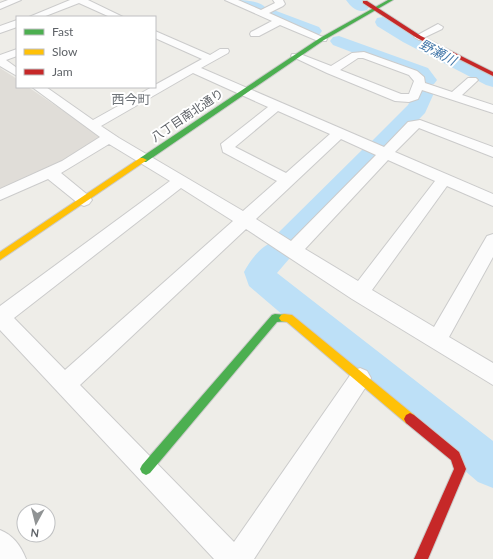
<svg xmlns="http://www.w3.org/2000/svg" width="493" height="559" font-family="Lato,'Noto Sans JP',sans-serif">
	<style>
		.education { fill: #e0ddd8 }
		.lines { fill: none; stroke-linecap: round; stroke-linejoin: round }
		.river { fill: #bde0f7; fill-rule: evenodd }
		.street-casing { stroke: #cbcbcb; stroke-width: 2 }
		.fast-casing { stroke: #cbcbca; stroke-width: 2 }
		.slow-casing { stroke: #cbcbca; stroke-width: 2 }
		.jam-casing { stroke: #cbcbca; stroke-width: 2 }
		.street { fill: #fcfcfc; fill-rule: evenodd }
		.fast { fill: #4caf50; fill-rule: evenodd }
		.slow { fill: #ffc107; fill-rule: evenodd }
		.jam { fill: #c62828; fill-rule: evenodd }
		.labels { text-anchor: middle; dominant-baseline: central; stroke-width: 4; stroke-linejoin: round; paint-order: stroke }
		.far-street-label { font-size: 12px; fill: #5e6267; stroke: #fff }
		.far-water-label { font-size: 13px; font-style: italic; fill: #4176a8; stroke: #fff }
		.far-quarter-label { font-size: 13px; fill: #6f7479; stroke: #fff }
	</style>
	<rect width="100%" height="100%" fill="#eeede8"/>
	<path class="education" d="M0,68L17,79V87H28L102,137L65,162L0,189Z"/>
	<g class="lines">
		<path class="river" d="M230,0C242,0 259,0 266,8L264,11L258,13L252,11L232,3Z
			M346,0H363L369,7L367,10C357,13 352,8 346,0Z
			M271,9L319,27L322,31L319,35L313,36L265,17L263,14L265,11Z
			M383,17L493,73V87L486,85L403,42L377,26L375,22L377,18Z
			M339,36L428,68L437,80L434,84L427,86L420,84L414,76L333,45L330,41L333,37Z
			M424,87L431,89L434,93L425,113L388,151L385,152L381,159L299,248L293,250L289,259L277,273L493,441V488L478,482L249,286L244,272C250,260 262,245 275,241L279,232L365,147L368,146L372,141L408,105L417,89Z"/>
		<defs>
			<path id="street" d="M8,0H21L0,9V3Z
				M70,0H88L123,17H110L79,3L43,17H29Z
				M225,0H238L261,10L275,3L273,0H283L285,4L283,6L269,13L327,39L326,41H318L280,25L259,36H251L250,34L251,32L272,21Z
				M17,20V27L0,33V26Z
				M438,24L443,27L442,29L419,40L414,37Z
				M155,31L210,55L220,49H228L229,51L228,53L201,68L384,147L408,122L420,120L493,147V157L419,128L395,152L493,194V206L447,186L372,290L434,327L487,236L493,234V257L449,337L493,363V385L352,299L246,229L80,385L234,542L353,371L360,368L367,371L371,378L367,385L254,559H214L0,330V306L170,181L109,144L61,173L89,196L92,200L89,204L84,206L79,204L48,179L0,200V189L62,161L100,137L32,87H46L93,120L152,87H155V85L202,59L155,38ZM193,73L268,107L221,144L223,152L277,181L243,211L119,138L101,126ZM278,111L330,134L286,173L235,147ZM341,139L376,155L291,241L256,219ZM388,160L435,181L358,281L305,249ZM181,188L233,221L65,370L14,318Z
				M17,49V56L6,60L17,68V76L0,66V55Z
				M364,52L417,71L424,77L425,83L452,92L468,78H476L478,80L476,82L462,95L493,105V113L422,90L418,99L409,102L395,101L327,73L291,56L292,54H300L331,66L352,53ZM358,58H363L409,75L414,81L409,94H401L340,70Z
				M0,530C13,535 21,546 26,559H0Z"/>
			<path id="fast" d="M388,0H393L324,40L146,162H140V158L320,38Z
				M275,314L287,315L289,318L287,321L277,322L150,473L146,475L142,473L140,469L142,465L272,315Z"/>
			<path id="slow" d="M140,158H143L147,160L0,260V252Z
				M284,314L292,315L414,415L416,419L414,423L410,425L406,423L287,322L281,321L279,318L281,315Z"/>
			<path id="jam" d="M363,1H367L421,36L493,72V76L417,38L363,3Z
				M410,413L414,415L459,452L466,469L428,559H414L454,469L451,460L406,423L404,419L406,415Z"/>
		</defs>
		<use href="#street" class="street-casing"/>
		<use href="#fast" class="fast-casing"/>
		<use href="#slow" class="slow-casing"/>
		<use href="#jam" class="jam-casing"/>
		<use href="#street" class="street"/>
		<use href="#fast" class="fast"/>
		<use href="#slow" class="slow"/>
		<use href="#jam" class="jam"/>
	</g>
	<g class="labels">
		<g class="far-street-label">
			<text transform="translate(187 115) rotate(-34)">八丁目南北通り</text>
		</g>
		<g class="far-water-label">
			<text transform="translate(438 52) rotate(28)">野瀬川</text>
		</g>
		<g class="far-quarter-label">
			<text x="131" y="99">西今町</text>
		</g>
	</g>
	<rect x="16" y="16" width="140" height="72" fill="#ffffff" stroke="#bfc0c2"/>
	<rect x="24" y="29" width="20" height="6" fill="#4caf50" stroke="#bfc0c2"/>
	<text x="52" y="36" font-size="12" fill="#5e6267">Fast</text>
	<rect x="24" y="49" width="20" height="6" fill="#ffc107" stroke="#bfc0c2"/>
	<text x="52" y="56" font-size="12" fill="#5e6267">Slow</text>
	<rect x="24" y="69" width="20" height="6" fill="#c62828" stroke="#bfc0c2"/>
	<text x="52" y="76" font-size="12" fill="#5e6267">Jam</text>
	<g transform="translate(36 523) rotate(187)"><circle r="19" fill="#ffffff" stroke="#bfc0c2"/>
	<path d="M0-3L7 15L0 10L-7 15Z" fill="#909394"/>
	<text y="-6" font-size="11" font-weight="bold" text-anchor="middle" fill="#5e6267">N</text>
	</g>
</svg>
